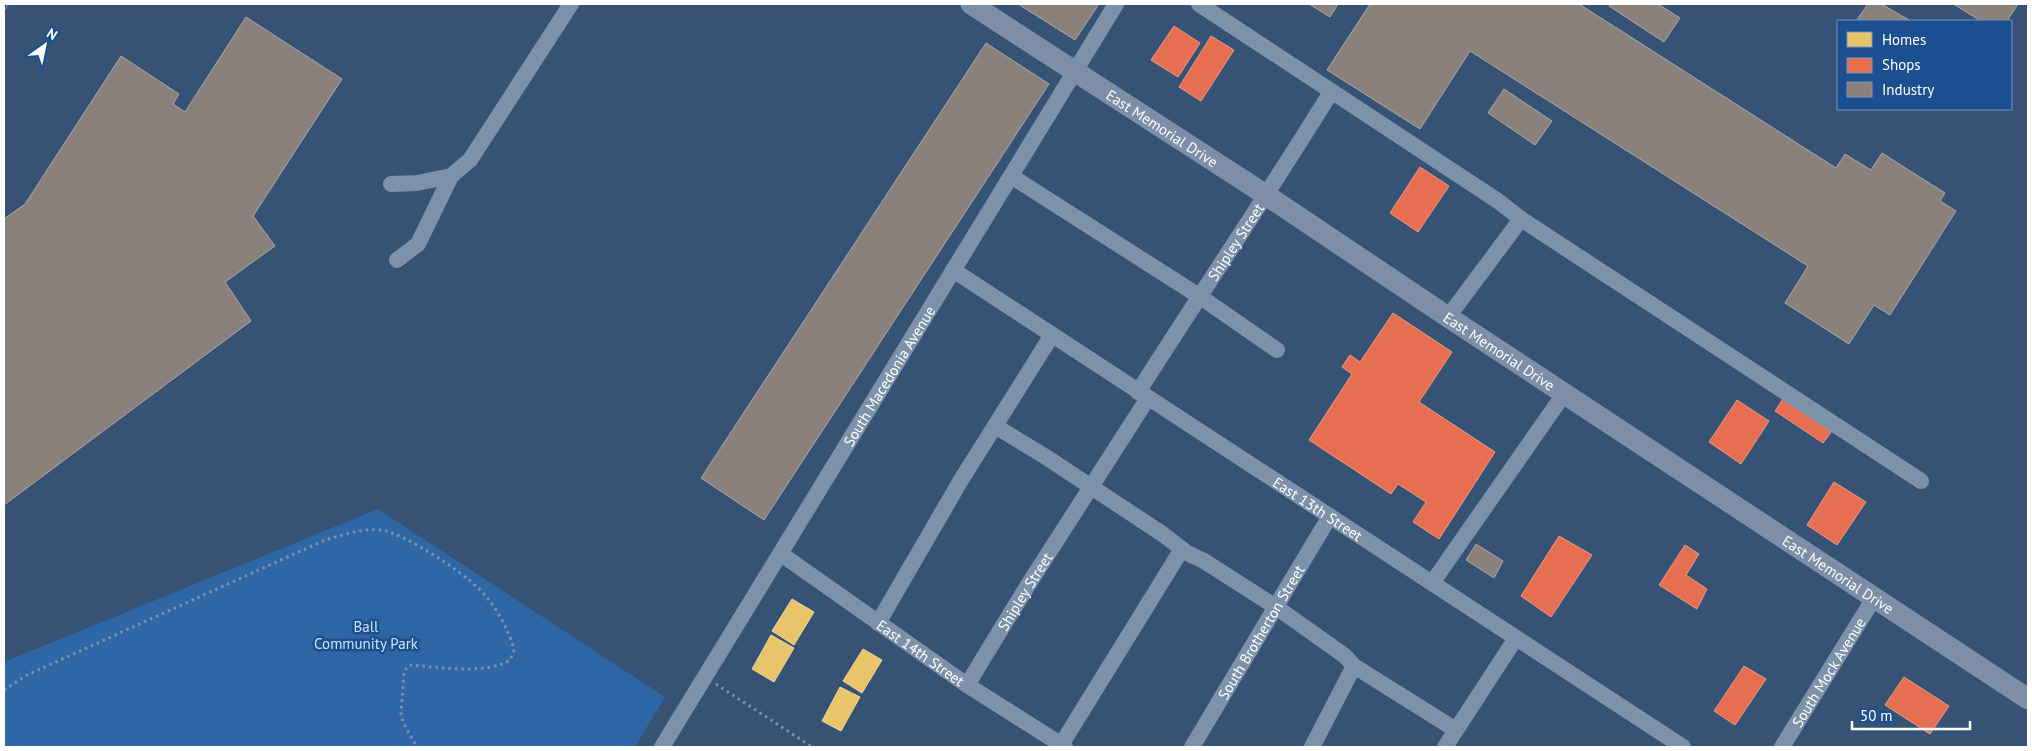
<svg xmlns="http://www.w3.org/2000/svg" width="2032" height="751" font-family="'PT Sans',sans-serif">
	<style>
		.green { fill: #2f66a5 }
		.homes { fill: #e9c46a; stroke: #f0d697 }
		.shops { fill: #e76f51; stroke: #ee9a85 }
		.industry { fill: #8a817c; stroke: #ada7a3 }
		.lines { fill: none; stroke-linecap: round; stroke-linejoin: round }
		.path { stroke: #7d92a8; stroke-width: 3; stroke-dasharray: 2.5 4; stroke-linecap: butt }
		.minor { stroke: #7d92a8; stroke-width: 16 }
		.major { stroke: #7d8ea7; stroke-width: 21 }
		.rail-casing { stroke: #7e92a7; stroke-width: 5.5 }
		.rail { stroke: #1b4f8f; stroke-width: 4; stroke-dasharray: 11; stroke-linecap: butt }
		.labels { text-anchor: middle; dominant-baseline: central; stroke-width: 5; stroke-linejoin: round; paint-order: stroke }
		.street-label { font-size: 15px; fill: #fff; stroke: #1b4f8f }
		.park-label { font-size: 15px; fill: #cfe3fa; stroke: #1b4f8f }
	</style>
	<rect width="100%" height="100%" fill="#365274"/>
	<path class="green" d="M378,509L665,697L635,747H4V662Z"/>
	<path class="homes" d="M792,599L814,612L794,645L772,631Z
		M771,635L794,648L774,682L752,669Z
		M863,649L882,660L862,693L843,681Z
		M840,687L860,697L841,731L822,721Z"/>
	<path class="shops" d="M1174,26L1200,43L1178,77L1151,60Z
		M1211,36L1234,50L1201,101L1179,87Z
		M1420,167L1449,186L1418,232L1390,213Z
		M1393,313L1452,352L1419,402L1495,452L1439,539L1413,522L1426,502L1398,484L1391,494L1309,440L1352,374L1342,367L1350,355L1360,362Z
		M1783,399L1831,432L1823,443L1775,411Z
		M1737,400L1769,421L1741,464L1709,442Z
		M1834,482L1866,502L1837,545L1807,525Z
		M1559,536L1592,555L1551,617L1521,596Z
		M1685,545L1699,554L1686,575L1707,589L1697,609L1659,585Z
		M1744,666L1766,679L1735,725L1714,711Z
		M1904,677L1949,706L1930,734L1885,705Z"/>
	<path class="industry" d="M1018,4H1099L1075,40Z
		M1309,4H1338L1330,17Z
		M1370,4H1579L1836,168L1845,154L1871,170L1882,153L1945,193L1940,201L1956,211L1890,315L1874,305L1849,344L1785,303L1808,266L1470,51L1420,129L1327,70Z
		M1611,4H1658L1680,18L1664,42L1609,6Z
		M1868,4H1881L1911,21H1856Z
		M1956,4H2018L2007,21H1981L1955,5Z
		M246,17L342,79L253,216L275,246L225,282L251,321L4,505V219L25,204L121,56L179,94L173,104L185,112Z
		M986,43L1049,84L764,520L701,478Z
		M1504,89L1552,121L1535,145L1488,113Z
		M1476,544L1503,561L1494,578L1466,560Z"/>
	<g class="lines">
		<path class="path" d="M716,684L812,747
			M4,690L27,675L325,540C343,535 362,528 381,530C404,533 461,571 478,588C494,603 509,629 514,650L510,660C487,675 437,667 411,665L408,666L404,672L401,714L403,722L417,747"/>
		<g class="minor">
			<path d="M1199,4L1498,201L1521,219L1921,481"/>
			<path d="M1011,176L1199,296L1277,350"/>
			<path d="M391,184L417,183L451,176L470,160L571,4"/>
			<path d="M397,260L418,244L451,176"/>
			<path id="s1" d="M953,270L1683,747"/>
			<path d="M1448,317L1521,219"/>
			<path id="s2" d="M1138,392C1202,291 1269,193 1331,92"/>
			<path d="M995,426L1046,457L1164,535L1187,553L1204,561L1276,607L1345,656L1354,666L1456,730"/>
			<path id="s3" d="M781,554L967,685L1065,747"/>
			<path d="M1432,583L1564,394"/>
			<path d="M878,623L961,480L1052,335"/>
			<path id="s4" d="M967,685L1028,585L1148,398"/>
			<path d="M1061,745L1182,549"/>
			<path id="s5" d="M662,747L1116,4"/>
			<path id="s6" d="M1192,747L1330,516"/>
			<path d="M1312,747L1354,666"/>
			<path d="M1445,747L1516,638"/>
			<path id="s7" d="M1782,747L1874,598"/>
		</g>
		<path class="major" id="s8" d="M971,4L1266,195L1448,317L2028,699"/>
		<defs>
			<path id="rail" d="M4,7L6,4"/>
		</defs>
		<use href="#rail" class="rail-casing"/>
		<use href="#rail" class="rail"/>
	</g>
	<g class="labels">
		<g class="street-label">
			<text stroke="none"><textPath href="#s8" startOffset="228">East Memorial Drive</textPath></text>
			<text stroke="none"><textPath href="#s2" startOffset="179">Shipley Street</textPath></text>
			<text stroke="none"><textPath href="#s8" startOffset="632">East Memorial Drive</textPath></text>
			<text stroke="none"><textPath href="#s5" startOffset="435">South Macedonia Avenue</textPath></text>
			<text stroke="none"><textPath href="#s1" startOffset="436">East 13th Street</textPath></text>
			<text stroke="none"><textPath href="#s8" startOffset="1038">East Memorial Drive</textPath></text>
			<text stroke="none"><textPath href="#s4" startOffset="110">Shipley Street</textPath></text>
			<text stroke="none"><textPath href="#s6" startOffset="134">South Brotherton Street</textPath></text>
			<text stroke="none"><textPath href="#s3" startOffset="171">East 14th Street</textPath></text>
			<text stroke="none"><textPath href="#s7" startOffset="88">South Mock Avenue</textPath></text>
		</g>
		<g class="park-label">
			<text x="366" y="626">Ball<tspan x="366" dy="17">Community Park</tspan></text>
		</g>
	</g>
	<rect width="2032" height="751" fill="none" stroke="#ffffff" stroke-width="10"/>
	<rect x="1837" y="20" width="175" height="90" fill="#1b4f8f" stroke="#7695bc"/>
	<rect x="1847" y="32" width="25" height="15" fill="#e9c46a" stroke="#7695bc"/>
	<text x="1882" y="45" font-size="15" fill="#ffffff">Homes</text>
	<rect x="1847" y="58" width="25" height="15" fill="#e76f51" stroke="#7695bc"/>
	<text x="1882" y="70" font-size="15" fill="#ffffff">Shops</text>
	<rect x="1847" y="82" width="25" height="15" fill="#8a817c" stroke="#7695bc"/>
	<text x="1882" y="95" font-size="15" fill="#ffffff">Industry</text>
	<g transform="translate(45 45) rotate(33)" stroke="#1b4f8f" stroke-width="4" paint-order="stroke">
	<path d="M0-4L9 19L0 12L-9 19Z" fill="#ffffff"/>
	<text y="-8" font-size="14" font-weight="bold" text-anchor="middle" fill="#ffffff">N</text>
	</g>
	<path d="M1852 721v8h118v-8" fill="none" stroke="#ffffff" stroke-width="2.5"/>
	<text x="1860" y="721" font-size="15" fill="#ffffff" stroke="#1b4f8f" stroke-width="4" paint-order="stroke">50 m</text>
</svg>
